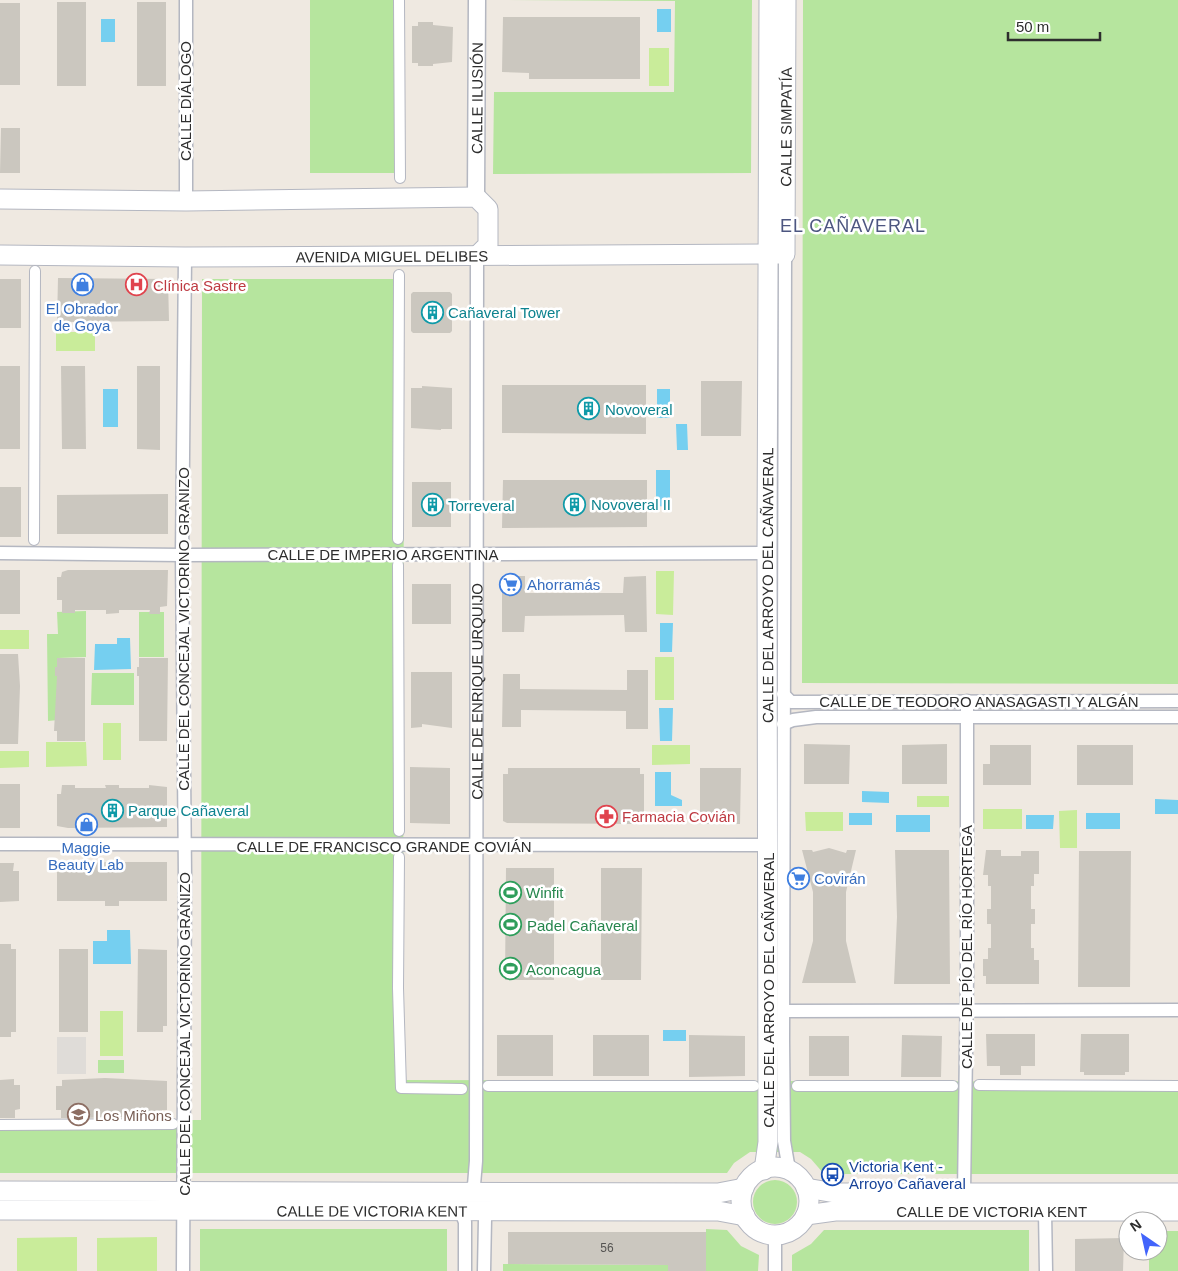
<svg xmlns="http://www.w3.org/2000/svg" width="1178" height="1271" font-family="Arial,sans-serif">
	<style>
		.green { fill: #b6e59e }
		.pitch { fill: #c9ec9a }
		.plaza { fill: #dfdcd8 }
		.water { fill: #75cff0 }
		.building { fill: #cbc7bf }
		.lines { fill: none; stroke-linecap: round; stroke-linejoin: round }
		.pedestrian-casing { stroke: #b4b7c1; stroke-width: 12 }
		.minor-casing { stroke: #b4b7c1; stroke-width: 15 }
		.tertiary-casing { stroke: #b4b7c1; stroke-width: 19 }
		.secondary-casing { stroke: #b4b7c1; stroke-width: 21 }
		.pedestrian { stroke: #fff; stroke-width: 10 }
		.minor { stroke: #fff; stroke-width: 12 }
		.tertiary { stroke: #fff; stroke-width: 16 }
		.secondary { stroke: #fff; stroke-width: 19 }
		.labels { text-anchor: middle; dominant-baseline: central; stroke-width: 5; stroke-linejoin: round; paint-order: stroke }
		.number-label { font-size: 12px; fill: #555452 }
		.street-label { font-size: 15px; fill: #2e2e2e; stroke: #fff }
		.health-label { font-size: 15px; fill: #be3a42; stroke: #fff; text-anchor: start }
		.shop-label { font-size: 15px; fill: #366cbe; stroke: #fff }
		.culture-label { font-size: 15px; fill: #0d838f; stroke: #fff; text-anchor: start }
		.leisure-label { font-size: 15px; fill: #27864d; stroke: #fff; text-anchor: start }
		.education-label { font-size: 15px; fill: #785e54; stroke: #fff; text-anchor: start }
		.transit-label { font-size: 15px; fill: #164399; stroke: #fff; text-anchor: start }
		.quarter-label { font-size: 18px; letter-spacing: 1px; fill: #4d5680; stroke: #fff }
	</style>
	<rect width="100%" height="100%" fill="#efe9e1"/>
	<path class="green" d="M310,0H405V173H310Z
		M494,0H752L751,173L493,174L494,92H674L675,1Z
		M803,0H1178V684L802,683Z
		M202,279H404L403,1080L1178,1082V1174H824L811,1159L800,1152H750L734,1163L727,1173H0V1120H201Z
		M86,611V657L58,658V720L48,721L47,634H58L57,612Z
		M139,612H164V657H139Z
		M92,673H134V705H91Z
		M98,1060H124V1073H98Z
		M753 1202a22 22 0 1 1 44 0a22 22 0 1 1-44 0Z
		M200,1229H447V1271H200Z
		M706,1229L727,1230L741,1246L759,1255L758,1271H706Z
		M824,1230H1029V1271H792V1255L811,1244Z
		M1158,1231H1178V1271H1149V1251H1158Z
		M503,1264L668,1265V1271H503Z"/>
	<path class="pitch" d="M649,48H669V86H649Z
		M56,332H95V351H56Z
		M656,571H674L673,615L656,614Z
		M0,630H29V649H0Z
		M655,657H674V700H655Z
		M103,723H121V760H103Z
		M46,742H86L87,766L46,767Z
		M652,745H690V764L652,765Z
		M0,751H29V767L0,768Z
		M917,796H949V807H917Z
		M983,809H1022V829H983Z
		M1077,810V848H1060L1059,811Z
		M805,812H843V831H806Z
		M100,1011H123V1056H100Z
		M77,1237V1271H17V1238Z
		M157,1237V1271H97V1238Z"/>
	<path class="plaza" d="M57,1037H86V1074H57Z"/>
	<path class="water" d="M657,9H671V32H657Z
		M101,19H115V42H101Z
		M103,389H118V427H103Z
		M657,389H670V418H657Z
		M676,424H687L688,450H677Z
		M656,470H670V507L656,506Z
		M660,623H673L672,652H660Z
		M117,638H130L131,669L94,670L95,644H117Z
		M659,708H673L672,741H660Z
		M655,772H671V795L682,800V806H655Z
		M862,791L889,792V803L862,802Z
		M1155,799L1178,800V814H1155Z
		M849,813H872V825H849Z
		M1086,813H1120V829H1086Z
		M896,815H930V832H896Z
		M1026,815H1054L1053,829H1026Z
		M107,930H130L131,964H93V941H107Z
		M663,1030H686V1041H663Z"/>
	<path class="building" d="M57,2H86V86H57Z
		M137,2H166V86H137Z
		M0,3H20V85H0Z
		M503,17H640V79H529V73L502,72Z
		M418,22H433V25L453,27L452,62L433,64V66H418V63H412V26H418Z
		M1,128H20V173H0Z
		M58,278L168,279L169,321L57,322Z
		M0,279H21V328H0Z
		M413,292H450L452,294V331L450,333H413L411,331V294Z
		M0,366H20V449H0Z
		M61,366H85L86,449H62Z
		M137,366H160V450L137,449Z
		M701,381H742L741,436H701Z
		M502,385H646V434L502,433Z
		M422,386L452,388V429H441V430L411,428V388H422Z
		M503,480H647V527L502,528Z
		M412,482H451V527H412Z
		M0,487H21V537H0Z
		M168,494V534H57V495Z
		M0,570H20V614H0Z
		M68,570H168L167,606L160,607V614H149L150,610H119V613L106,614V610H75V613H62V600H57V577H61L62,572Z
		M502,576H525V593H623L624,577L646,576L647,632H625L624,615L525,616L524,632H502Z
		M412,584H451V624H412Z
		M0,654H18L20,686L18,744H0Z
		M57,658H85V741H57V731H54L57,676H55V667H57Z
		M139,658H168L167,741H139V676H137V667H139Z
		M627,670H648V729H626V711L521,710V727H502L503,674H520V689L627,690Z
		M411,672H452V728L422,724V727L411,728Z
		M804,744L850,745L849,784H804Z
		M947,744V784H902V745Z
		M990,745H1031V785H983V764H990Z
		M1077,745H1133V785H1077Z
		M410,767L450,768V824L410,823Z
		M508,768H640V774H644V822H640V824L507,823L503,821V774H508Z
		M700,768H741L740,824H731V821H710V824H700Z
		M0,784H20V828H0Z
		M62,785H75V788H106L105,785H119V788H149V785L167,787V827L68,828L57,826V794H61Z
		M829,848L846,853L847,850H856L846,892V941L856,983H802L813,941V892L802,850H812L813,852Z
		M895,850H949L950,984H894L897,917Z
		M986,850H1001V856H1021V851H1039V874H1034V886H1031V909H1035V924H1031V948H1034V960H1039V984H986V976H983V959H988V948H991V924H987V909H991V886H988V875H983Z
		M1079,851H1131L1130,987H1078Z
		M120,862H167V901H119V906H105V901H57V872L63,871V863Z
		M0,863H14L13,871H19V901L0,902Z
		M506,868H554V980H505Z
		M601,868H642L641,980H601Z
		M0,944H11V949H16V1032H11V1037H0Z
		M59,949H88V1032H59Z
		M138,949L167,950V1026H163V1032H137Z
		M986,1034H1035V1066H1021V1075H1000V1066H987Z
		M1081,1034H1129V1072H1125V1075H1084V1072H1080Z
		M497,1035H553V1076H497Z
		M593,1035H649V1076H593Z
		M689,1035L745,1036V1076L689,1077Z
		M902,1035L942,1036L941,1077H901Z
		M809,1036H849V1076H809Z
		M105,1078L167,1081V1110H162V1117L61,1118V1110H56V1086H62V1080Z
		M14,1079V1085H20V1109L15,1110V1118H0V1080Z
		M508,1232H706V1271H668V1265L508,1264Z
		M1124,1238L1123,1271H1075V1239Z"/>
	<g class="lines">
		<defs>
			<path id="pedestrian" d="M399,0L400,178
				M398,539L399,275
				M34,540L35,271
				M398,565L399,831
				M399,857L398,988L401,1088L462,1089
				M979,1085L1178,1086
				M488,1086H754
				M797,1086H953
				M0,1125L173,1124"/>
			<g id="minor">
				<path d="M186,0V201"/>
				<path d="M785,254L783,1040L784,1141L789,1170"/>
				<path d="M0,553L182,555L767,553"/>
				<path d="M783,694L791,702L1178,701"/>
				<path d="M783,724L793,720L816,717H1178"/>
				<path d="M0,844L768,845"/>
				<path d="M784,1011L1178,1010"/>
				<path id="s1" d="M466,1193L474,1185L476,1161L477,256"/>
				<path d="M964,1193L967,978V701"/>
				<path d="M460,1209L465,1222V1271"/>
				<path d="M1045,1211L1046,1271"/>
				<path d="M183,1271L185,877L182,555L185,257"/>
				<path d="M484,1271L485,1219L488,1210"/>
				<path d="M775,1271V1235"/>
			</g>
			<g id="tertiary">
				<path id="s2" d="M476,197L477,0"/>
			</g>
			<g id="secondary">
				<path d="M0,199L186,201L476,197L488,209V245L477,256"/>
				<path id="s3" d="M0,255L185,257L785,254L786,0"/>
				<circle cx="775" cy="1201" r="34"/>
				<path id="s4" d="M764,1170L768,1142L767,553L769,0"/>
				<path d="M806,1188L835,1193H1178"/>
				<path d="M0,1191L718,1193L744,1188"/>
				<path id="s5" d="M0,1210L718,1211L745,1216"/>
				<path id="s6" d="M806,1215L835,1211H1178"/>
			</g>
		</defs>
		<use href="#pedestrian" class="pedestrian-casing"/>
		<use href="#minor" class="minor-casing"/>
		<use href="#tertiary" class="tertiary-casing"/>
		<use href="#secondary" class="secondary-casing"/>
		<use href="#pedestrian" class="pedestrian"/>
		<use href="#minor" class="minor"/>
		<use href="#tertiary" class="tertiary"/>
		<use href="#secondary" class="secondary"/>
	</g>
	<defs>
		<symbol id="shop-ring" viewBox="-11 -11 22 22"><circle r="9.5" fill="#fff" stroke="#3f7fe0" stroke-width="1.5"/><path d="M-5-2.5h2.3a2.7 3.5 0 0 1 5.4 0H5L5.5 6h-11ZM-1.5-2.5h3a1.5 2.3 0 0 0-3 0Z" fill="#3f7fe0"/></symbol>
		<symbol id="hospital-ring" viewBox="-11 -11 22 22"><circle r="9.5" fill="#fff" stroke="#e0444e" stroke-width="1.5"/><path d="M-5-5h3v3.5h4V-5h3V5h-3V1.5h-4V5h-3Z" fill="#e0444e"/></symbol>
		<symbol id="building-ring" viewBox="-11 -11 22 22"><circle r="9.5" fill="#fff" stroke="#0f9aa8" stroke-width="1.5"/><path d="M-4-6H4V6H1V3H-1V6H-4ZM-2.5-4.3h1.7v1.8h-1.7ZM.8-4.3h1.7v1.8H.8ZM-2.5-1h1.7V.8h-1.7ZM.8-1h1.7V.8H.8Z" fill="#0f9aa8"/></symbol>
		<symbol id="supermarket-ring" viewBox="-11 -11 22 22"><circle r="9.5" fill="#fff" stroke="#3f7fe0" stroke-width="1.5"/><path d="M-6-5.5h2.5l.6 2H6L4.5 2H-2.5L-4.4-4H-6ZM-1.5 3.2a1.3 1.3 0 1 0 .1 0ZM3 3.2a1.3 1.3 0 1 0 .1 0Z" fill="#3f7fe0"/></symbol>
		<symbol id="pharmacy-ring" viewBox="-11 -11 22 22"><circle r="9.5" fill="#fff" stroke="#e0444e" stroke-width="1.5"/><path d="M-2-6h4v4h4v4h-4v4h-4v-4h-4v-4h4Z" fill="#e0444e"/></symbol>
		<symbol id="stadium-ring" viewBox="-11 -11 22 22"><circle r="9.5" fill="#fff" stroke="#2e9e5b" stroke-width="1.5"/><path d="M0-5a6.5 5 0 1 0 0 10a6.5 5 0 1 0 0-10ZM-3.5-1.8h7v3.6h-7Z" fill="#2e9e5b"/></symbol>
		<symbol id="school-ring" viewBox="-11 -11 22 22"><circle r="9.5" fill="#fff" stroke="#8d6e63" stroke-width="1.5"/><path d="M0-5L7-2L0 1L-7-2ZM-4 1L0 2.5L4 1V4Q0 6-4 4Z" fill="#8d6e63"/></symbol>
		<symbol id="bus-ring" viewBox="-11 -11 22 22"><circle r="9.5" fill="#fff" stroke="#1a4fb4" stroke-width="1.5"/><path d="M-5-6H5V4H4V6H2V4H-2V6H-4V4H-5ZM-3.5-4V0h7V-4ZM-3.5 1.2v1.5H-2V1.2ZM2 1.2v1.5H3.5V1.2Z" fill="#1a4fb4"/></symbol>
	</defs>
	<g fill-rule="evenodd">
		<use href="#shop-ring" x="70" y="272" width="25" height="25"/>
		<use href="#hospital-ring" x="124" y="272" width="25" height="25"/>
		<use href="#building-ring" x="420" y="300" width="25" height="25"/>
		<use href="#building-ring" x="576" y="396" width="25" height="25"/>
		<use href="#building-ring" x="562" y="492" width="25" height="25"/>
		<use href="#building-ring" x="420" y="492" width="25" height="25"/>
		<use href="#supermarket-ring" x="498" y="572" width="25" height="25"/>
		<use href="#building-ring" x="100" y="798" width="25" height="25"/>
		<use href="#pharmacy-ring" x="594" y="804" width="25" height="25"/>
		<use href="#shop-ring" x="74" y="812" width="25" height="25"/>
		<use href="#supermarket-ring" x="786" y="866" width="25" height="25"/>
		<use href="#stadium-ring" x="498" y="880" width="25" height="25"/>
		<use href="#stadium-ring" x="498" y="912" width="25" height="25"/>
		<use href="#stadium-ring" x="498" y="956" width="25" height="25"/>
		<use href="#school-ring" x="66" y="1102" width="25" height="25"/>
		<use href="#bus-ring" x="820" y="1162" width="25" height="25"/>
	</g>
	<g class="labels">
		<g class="number-label">
			<text x="607" y="1248">56</text>
		</g>
		<g class="street-label">
			<text stroke="none"><textPath href="#s2" startOffset="99">CALLE ILUSIÓN</textPath></text>
			<text transform="translate(185 101) rotate(-90)">CALLE DIÁLOGO</text>
			<text stroke="none"><textPath href="#s3" startOffset="912">CALLE SIMPATÍA</textPath></text>
			<text stroke="none"><textPath href="#s3" startOffset="392">AVENIDA MIGUEL DELIBES</textPath></text>
			<text x="383" y="554">CALLE DE IMPERIO ARGENTINA</text>
			<text stroke="none"><textPath href="#s4" startOffset="585">CALLE DEL ARROYO DEL CAÑAVERAL</textPath></text>
			<text transform="translate(183 629) rotate(-90)">CALLE DEL CONCEJAL VICTORINO GRANIZO</text>
			<text stroke="none"><textPath href="#s1" startOffset="505">CALLE DE ENRIQUE URQUIJO</textPath></text>
			<text x="979" y="701">CALLE DE TEODORO ANASAGASTI Y ALGÁN</text>
			<text x="384" y="846">CALLE DE FRANCISCO GRANDE COVIÁN</text>
			<text transform="translate(966 947) rotate(-90)">CALLE DE PÍO DEL RÍO HORTEGA</text>
			<text transform="translate(768 990) rotate(-90)">CALLE DEL ARROYO DEL CAÑAVERAL</text>
			<text transform="translate(184 1034) rotate(-90)">CALLE DEL CONCEJAL VICTORINO GRANIZO</text>
			<text stroke="none"><textPath href="#s5" startOffset="372">CALLE DE VICTORIA KENT</textPath></text>
			<text stroke="none"><textPath href="#s6" startOffset="186">CALLE DE VICTORIA KENT</textPath></text>
		</g>
		<g class="health-label">
			<text x="153" y="285">Clínica Sastre</text>
			<text x="622" y="816">Farmacia Covián</text>
		</g>
		<g class="shop-label">
			<text x="82" y="308">El Obrador<tspan x="82" dy="17">de Goya</tspan></text>
			<text x="527" y="584" text-anchor="start">Ahorramás</text>
			<text x="86" y="847">Maggie<tspan x="86" dy="17">Beauty Lab</tspan></text>
			<text x="814" y="878" text-anchor="start">Covirán</text>
		</g>
		<g class="culture-label">
			<text x="448" y="312">Cañaveral Tower</text>
			<text x="605" y="409">Novoveral</text>
			<text x="591" y="504">Novoveral II</text>
			<text x="448" y="505">Torreveral</text>
			<text x="128" y="810">Parque Cañaveral</text>
		</g>
		<g class="leisure-label">
			<text x="526" y="892">Winfit</text>
			<text x="527" y="925">Padel Cañaveral</text>
			<text x="526" y="969">Aconcagua</text>
		</g>
		<g class="education-label">
			<text x="95" y="1115">Los Miñons</text>
		</g>
		<g class="transit-label">
			<text x="849" y="1166">Victoria Kent -<tspan x="849" dy="17">Arroyo Cañaveral</tspan></text>
		</g>
		<g class="quarter-label">
			<text x="853" y="226">EL CAÑAVERAL</text>
		</g>
	</g>
	<g transform="translate(1143 1236) rotate(326)"><circle r="24" fill="#ffffff" stroke="#ababab"/>
	<path d="M0-4L9 19L0 12L-9 19Z" fill="#4264fb"/>
	<text y="-8" font-size="14" font-weight="bold" text-anchor="middle" fill="#2e2e2e">N</text>
	</g>
	<path d="M1008 32v8h92v-8" fill="none" stroke="#2e2e2e" stroke-width="2.5"/>
	<text x="1016" y="32" font-size="15" fill="#2e2e2e" stroke="#ffffff" stroke-width="4" paint-order="stroke">50 m</text>
</svg>
